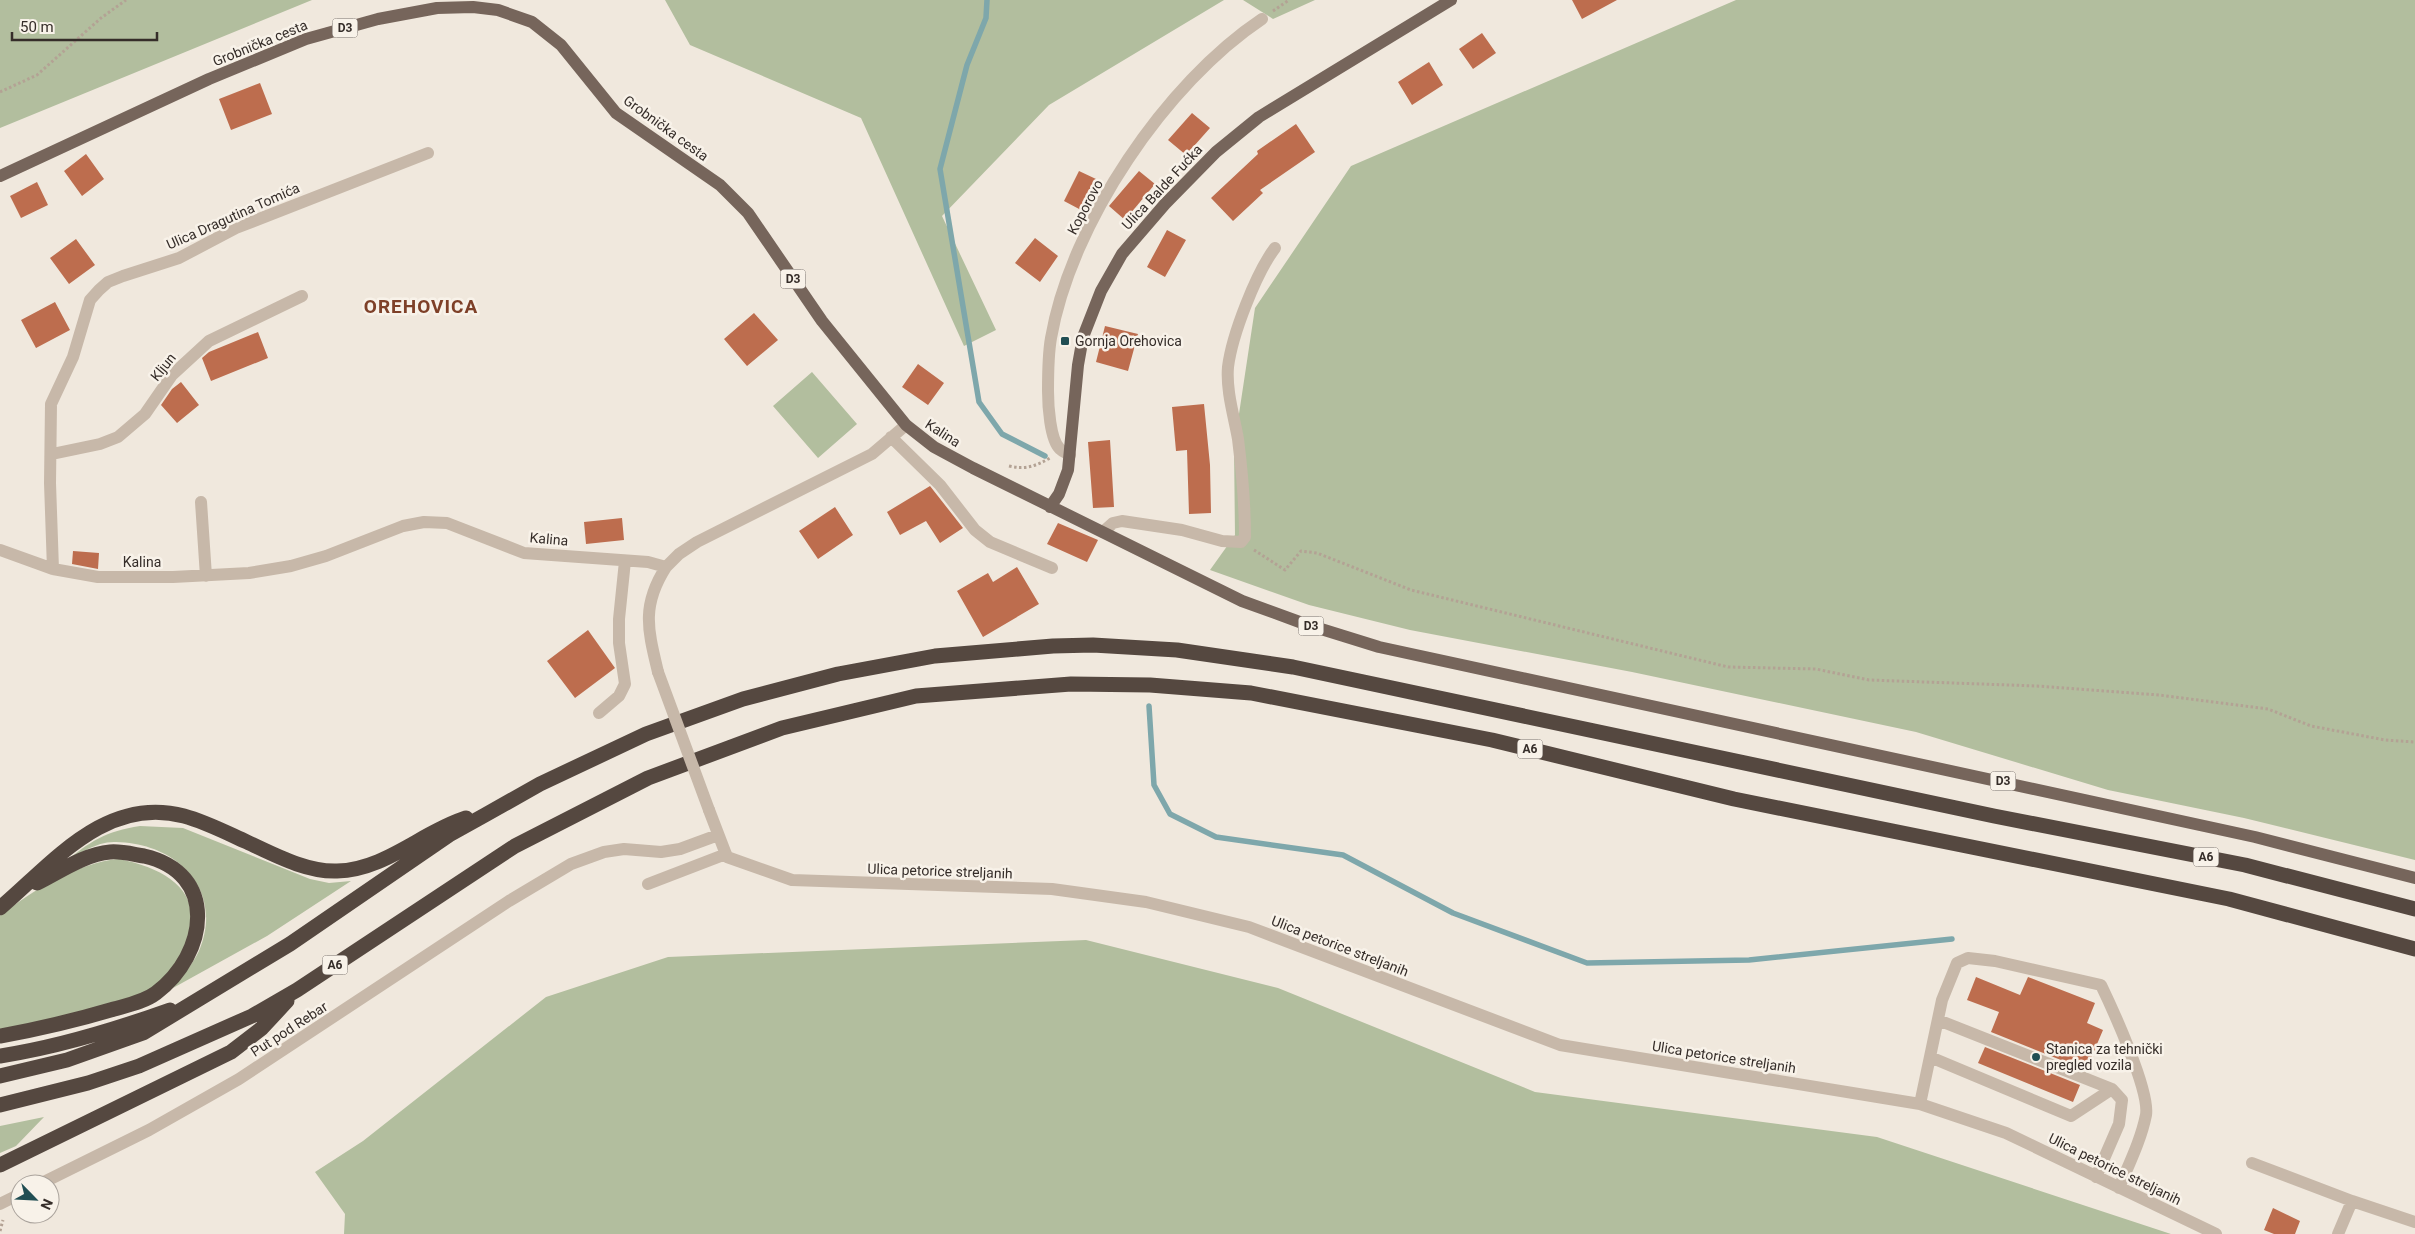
<svg xmlns="http://www.w3.org/2000/svg" width="2415" height="1234" font-family="Roboto,sans-serif">
	<style>
		.green { fill: #b2be9e }
		.lines { fill: none; stroke-linecap: round; stroke-linejoin: round }
		.stream { stroke: #7ea7ab; stroke-width: 5.5 }
		.building { fill: #bd6d4e }
		.path { stroke: #b3a294; stroke-width: 3; stroke-dasharray: 2.5 2.5; stroke-linecap: butt }
		.minor { stroke: #c7b8a9; stroke-width: 12 }
		.major { stroke: #76655b; stroke-width: 12 }
		.highway { stroke: #554840; stroke-width: 15 }
		.minor-bridge { stroke: #c7b8a9; stroke-width: 12 }
		.poi-dot { fill: #214e53; stroke: #f8f2e9; stroke-width: 2 }
		.labels { text-anchor: middle; dominant-baseline: central; stroke-width: 5; stroke-linejoin: round; paint-order: stroke }
		.shield { fill: #f8f2e9; stroke: #706863; stroke-width: 1 }
		.shield-label { font-size: 12px; font-weight: bold; fill: #352d29 }
		.street-label { font-size: 14px; fill: #352d29; stroke: #f8f2e9 }
		.poi-label { font-size: 14px; fill: #352d29; stroke: #f8f2e9; text-anchor: start }
		.district-label { font-size: 19px; font-weight: bold; letter-spacing: 1px; fill: #7e4028; stroke: #f8f2e9 }
	</style>
	<rect width="100%" height="100%" fill="#f0e8dd"/>
	<path class="green" d="M0,0H312L0,128Z
		M665,0H1224L1049,105L942,216L996,330L964,346L861,118L690,45Z
		M1243,0H1315L1273,19Z
		M1736,0H2415V860L2244,818L2108,790L1916,732L1632,672L1410,630L1309,605L1210,570L1235,535L1234,447L1255,308L1351,166Z
		M812,372L857,424L818,458L773,406Z
		M140,826L183,828L310,879L329,883L351,881L267,936L173,988C182,976 193,964 199,951C225,889 176,843 116,842C97,841 79,854 64,863C89,842 106,831 140,826Z
		M119,859C173,870 211,897 181,955C174,968 162,984 148,991C134,998 118,1001 104,1005C69,1015 36,1023 0,1029V916C31,891 79,862 119,859Z
		M1086,940L1278,988L1535,1092L1877,1137L2171,1234H344L345,1214L315,1172L363,1141L546,997L668,957Z
		M44,1117L16,1146L0,1153V1126Z"/>
	<g class="lines">
		<path class="stream" d="M987,0L986,18L967,65L940,169L979,402L1002,434L1045,456
			M1149,706L1154,785L1170,814L1216,837L1343,855L1453,913L1587,963L1749,960L1952,939"/>
	</g>
	<path class="building" d="M1572,0H1617L1582,19Z
		M1482,33L1496,53L1473,69L1459,49Z
		M1429,62L1443,85L1412,105L1398,82Z
		M260,83L272,114L231,130L219,99Z
		M1192,113L1210,128L1186,155L1168,140Z
		M1296,124L1315,152L1260,190L1263,193L1233,221L1211,198L1258,154L1257,151Z
		M86,154L104,179L82,196L64,171Z
		M1079,171L1096,179L1081,210L1064,201Z
		M1139,171L1155,184L1125,220L1109,206Z
		M37,182L48,205L21,218L10,196Z
		M1167,230L1186,240L1165,277L1147,267Z
		M1035,238L1058,256L1040,282L1015,263Z
		M76,239L95,265L69,284L50,258Z
		M55,302L70,330L36,348L21,320Z
		M754,313L778,340L747,366L724,339Z
		M1105,326L1138,334L1128,371L1096,362Z
		M258,332L268,358L211,381L202,358L209,352Z
		M918,364L944,383L928,405L902,387Z
		M181,382L199,405L177,423L161,405L172,389Z
		M1204,404L1210,465L1211,513L1189,514L1187,450L1176,451L1172,407Z
		M1110,440L1114,507L1093,508L1088,442Z
		M930,486L963,528L940,543L926,521L900,535L887,512Z
		M835,507L853,535L818,559L799,531Z
		M622,518L624,540L586,544L584,522Z
		M1058,523L1098,540L1087,562L1047,544Z
		M73,551L99,553L98,569L72,564Z
		M1017,567L1039,604L983,637L957,591L988,573L993,582Z
		M588,630L615,668L575,698L547,661Z
		M1976,977L2020,995L2028,977L2095,1003L2087,1023L2103,1030L2086,1070L1991,1032L1999,1012L1967,1000Z
		M1985,1047L2080,1085L2073,1102L1978,1063Z
		M2273,1208L2300,1221L2295,1234H2274L2264,1230Z"/>
	<g class="lines">
		<path class="path" d="M1273,11L1289,0
			M0,92L37,75L101,18L126,0
			M1009,466C1025,470 1036,466 1050,458
			M1254,550L1285,570L1301,551L1317,553L1411,590L1728,667L1816,669L1869,680L2037,686L2159,695L2268,709L2311,726L2385,740L2415,742
			M0,1231L3,1220"/>
		<path class="minor" d="M891,437L940,485L975,530L990,542L1052,568
			M52,454L100,444L118,437L145,414L172,375L209,341L302,296
			M1070,455C1067,453 1063,452 1060,449C1050,440 1048,405 1048,391C1048,373 1048,355 1051,338C1071,223 1166,83 1262,19
			M201,502L206,576
			M1103,532L1113,523L1122,521L1182,530L1222,541L1241,542L1245,537C1245,505 1242,471 1238,439C1234,416 1226,391 1228,367C1232,335 1256,273 1275,248
			M0,550L53,569L98,577H173L249,573L291,566L326,556L403,526L424,522L447,523L524,553L648,562L666,567L679,554L697,542L872,454L906,425
			M53,569L50,483L51,404L73,357L90,300L99,290L108,282L123,276L179,258L236,228L428,153
			M658,672C648,630 641,606 666,567
			M599,713L619,696L625,684L619,643V619L625,561
			M709,810L727,857L792,880L1052,889L1146,902L1249,927L1560,1045L1920,1104L2006,1133L2216,1234
			M648,884L726,854
			M1930,1057L2071,1116L2112,1089L1938,1020
			M1920,1104L1942,1000L1957,963L1968,958L1995,961L2101,985C2113,1010 2150,1091 2146,1115C2141,1140 2129,1164 2119,1188
			M2252,1163L2352,1201
			M2096,1177L2119,1124L2122,1100L2112,1089
			M40,1184L149,1130L239,1079L509,901L571,864L604,852L624,849L661,852L680,849L718,835
			M0,1204L20,1194
			M2338,1234L2352,1201L2415,1222"/>
		<path class="major" d="M0,176L209,79L306,39L378,19L437,8L473,7L498,10L532,22L561,45L616,113L720,185L748,213L822,321L906,425L934,447L973,468L1242,601L1305,624L1379,647L2255,837L2415,878
			M1050,507L1059,494L1068,470L1078,365L1083,337L1101,291L1122,254L1165,204L1216,152L1259,117L1451,0"/>
		<path class="highway" d="M0,908C53,863 106,795 184,816C206,822 227,833 247,842C275,855 306,872 337,871C385,870 422,832 466,818
			M0,1036C39,1029 77,1020 114,1009C128,1005 144,1002 156,993C208,954 219,873 144,856C132,854 121,851 110,852C85,854 59,872 37,883
			M0,1056C59,1047 114,1030 170,1010
			M0,1076L67,1060L143,1033L290,944L449,835L485,815L540,784L646,734L743,699L838,674L935,656L1053,646L1093,645L1177,650L1293,667L1994,816L2245,865L2415,909
			M0,1105L88,1083L139,1066L252,1016L297,990L515,846L648,778L782,728L916,696L1071,684L1150,685L1251,693L1492,740L1734,799L2229,899L2415,949
			M0,1165L231,1052L262,1028L287,1001"/>
		<path class="minor-bridge" d="M658,672L709,810"/>
	</g>
	<g class="poi-dot">
		<rect x="1060" y="336" width="10" height="10" rx="2.5"/>
		<circle cx="2036" cy="1057" r="5"/>
	</g>
	<g class="labels">
		<g class="shield">
			<rect x="332.5" y="18.5" width="25" height="19" rx="4"/>
			<rect x="780.5" y="269.5" width="25" height="19" rx="4"/>
			<rect x="1298.5" y="616.5" width="25" height="19" rx="4"/>
			<rect x="1517.5" y="739.5" width="25" height="19" rx="4"/>
			<rect x="1990.5" y="771.5" width="25" height="19" rx="4"/>
			<rect x="2193.5" y="847.5" width="25" height="19" rx="4"/>
			<rect x="322.5" y="955.5" width="25" height="19" rx="4"/>
		</g>
		<g class="shield-label">
			<text x="345" y="28">D3</text>
			<text x="793" y="279">D3</text>
			<text x="1311" y="626">D3</text>
			<text x="1530" y="749">A6</text>
			<text x="2003" y="781">D3</text>
			<text x="2206" y="857">A6</text>
			<text x="335" y="965">A6</text>
		</g>
		<g class="street-label">
			<text transform="translate(260 43) rotate(-22)">Grobnička cesta</text>
			<text transform="translate(666 128) rotate(36)">Grobnička cesta</text>
			<text transform="translate(1162 187) rotate(-47)">Ulica Balde Fućka</text>
			<text transform="translate(1085 207) rotate(-62)">Koporovo</text>
			<text transform="translate(233 216) rotate(-24)">Ulica Dragutina Tomića</text>
			<text transform="translate(163 367) rotate(-51)">Kljun</text>
			<text transform="translate(943 433) rotate(33)">Kalina</text>
			<text transform="translate(549 539) rotate(5)">Kalina</text>
			<text x="142" y="562">Kalina</text>
			<text transform="translate(940 871) rotate(2)">Ulica petorice streljanih</text>
			<text transform="translate(1340 946) rotate(21)">Ulica petorice streljanih</text>
			<text transform="translate(289 1029) rotate(-33)">Put pod Rebar</text>
			<text transform="translate(1724 1057) rotate(9)">Ulica petorice streljanih</text>
			<text transform="translate(2115 1169) rotate(26)">Ulica petorice streljanih</text>
		</g>
		<g class="poi-label">
			<text x="1075" y="341">Gornja Orehovica</text>
			<text x="2046" y="1049">Stanica za tehnički<tspan x="2046" dy="16">pregled vozila</tspan></text>
		</g>
		<g class="district-label">
			<text x="421" y="306">OREHOVICA</text>
		</g>
	</g>
	<g transform="translate(35 1199) rotate(114)"><circle r="24" fill="#f8f2e9" stroke="#aaa39c"/>
	<path d="M0-4L9 19L0 12L-9 19Z" fill="#214e53"/>
	<text y="-8" font-size="14" font-weight="bold" text-anchor="middle" fill="#352d29">N</text>
	</g>
	<path d="M12 32v8h145v-8" fill="none" stroke="#352d29" stroke-width="2.5"/>
	<text x="20" y="32" font-size="15" fill="#352d29" stroke="#f8f2e9" stroke-width="4" paint-order="stroke">50 m</text>
</svg>
